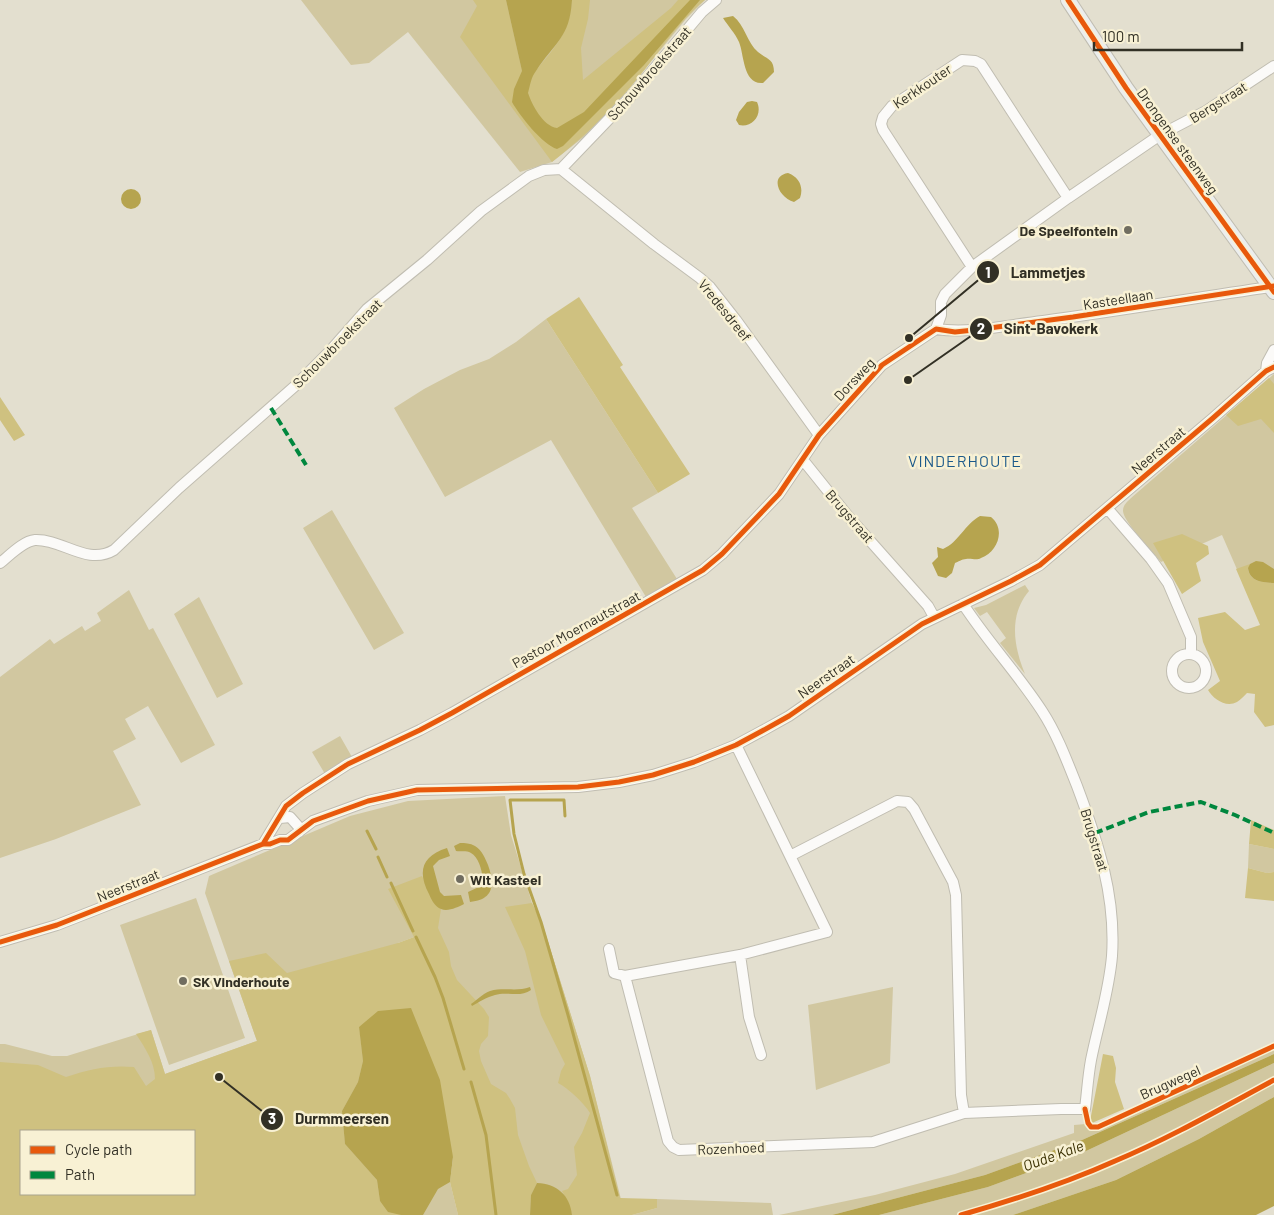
<svg xmlns="http://www.w3.org/2000/svg" width="1274" height="1215" font-family="Barlow,sans-serif">
	<style>
		.green { fill: #d1c7a0; fill-rule: evenodd }
		.forest { fill: #cfc180; fill-rule: evenodd }
		.water { fill: #b6a44f }
		.lines { fill: none; stroke-linecap: round; stroke-linejoin: round }
		.stream { stroke: #b6a44f; stroke-width: 3 }
		.street-casing { stroke: #c0bdb1; stroke-width: 12 }
		.secondary-casing { stroke: #c0bdb1; stroke-width: 16 }
		.street { stroke: #fbfaf8; stroke-width: 10 }
		.secondary { stroke: #eceeee; stroke-width: 14 }
		.quiet { stroke: #00873e; stroke-width: 4; stroke-dasharray: 8 4; stroke-linecap: butt }
		.cycleway-casing { stroke: #f8f1d4; stroke-width: 8 }
		.cycleway { stroke: #e8590c; stroke-width: 5 }
		.poi-dot { fill: #706d60; stroke: #f8f1d4; stroke-width: 2 }
		.labels { text-anchor: middle; dominant-baseline: central; stroke-width: 5; stroke-linejoin: round; paint-order: stroke }
		.street-label { font-size: 14px; fill: #323025; stroke: #f8f1d4 }
		.poi-label { font-size: 14px; font-weight: bold; fill: #323025; stroke: #f8f1d4; text-anchor: start }
		.water-label { font-size: 15px; font-style: italic; fill: #392f01; stroke: #f8f1d4 }
		.quarter-label { font-size: 16px; letter-spacing: 1px; fill: #1d5a8a; stroke: #f8f1d4 }
		.leader { fill: none; stroke: #323025; stroke-width: 2 }
		.callout-dot { fill: #323025; stroke: #f8f1d4; stroke-width: 2 }
		.mark-label { font-size: 15px; text-anchor: middle; font-weight: bold; fill: #fff }
		.callout-label { font-size: 15px; text-anchor: middle; font-weight: bold; fill: #323025; stroke: #f8f1d4; stroke-width: 5; stroke-linejoin: round; paint-order: stroke }
	</style>
	<rect width="100%" height="100%" fill="#e3dfcf"/>
	<path class="green" d="M301,0H705L686,19L627,91L585,136L552,162L520,172L408,32L369,63L351,65Z
		M546,319L658,493L632,508L677,579L646,597L551,440L445,497L394,408L424,389L460,370L489,359L516,342Z
		M1274,374V654L1222,535L1161,562C1154,553 1123,521 1123,511C1123,505 1127,502 1131,498Z
		M332,510L404,633L374,650L303,528Z
		M1025,585L1029,591C1008,616 1014,647 1025,674L1000,643L1006,638L987,612L980,616L974,608L986,605Z
		M129,590L149,630L153,628L215,745L181,763L148,706L125,719L136,739L113,751L141,805L56,839L0,858V677L50,639L54,644L82,626L85,631L101,621L97,613Z
		M199,597L243,684L217,698L174,614Z
		M340,736L352,757L325,774L312,752Z
		M505,796L511,835L532,903L544,929L590,1076L625,1215H498L414,937L398,943L440,1080L450,1182L458,1215H0V1044H5L52,1056H67L151,1030L165,1074L257,1041L205,893L209,876L350,816L408,801ZM21,1131H194V1194H21Z
		M1249,844L1274,849V872L1267,873L1248,868Z
		M196,898L245,1038L169,1065L120,925Z
		M893,987L890,1063L816,1090L808,1005Z
		M1274,1048V1054L1082,1140L985,1175L832,1215H779L875,1195L955,1174L1074,1133V1125L1086,1124L1089,1129L1101,1128Z
		M1274,1063V1097L1199,1139L1116,1180L1013,1215H879L988,1187L1086,1151Z
		M657,1199L771,1203L773,1215H632L657,1208Z"/>
	<path class="forest" d="M473,0H506L522,71L534,73C554,48 570,33 572,0H590L588,19L581,48L583,80L671,8L678,0H705C677,22 652,63 628,90C605,117 580,140 552,162L460,37L477,6Z
		M579,297L623,365L620,367L690,474L658,493L546,319Z
		M1269,378L1274,384V433L1261,419L1238,426L1226,415Z
		M0,397L25,435L14,441L0,420Z
		M1182,534L1208,546L1209,554L1196,563L1201,581L1182,594L1153,543Z
		M1250,564L1248,569C1250,582 1262,582 1274,583V725L1265,727L1254,712L1255,694L1247,693C1244,696 1240,700 1237,702C1226,708 1213,699 1208,690L1220,681L1203,642L1198,618L1225,612L1245,630L1260,625L1236,569Z
		M1251,820L1274,830V849L1249,844Z
		M1248,868L1267,873L1274,872V901L1245,898Z
		M422,876L434,903L441,909L438,928L449,952L451,966L457,980L484,1009L489,1017L488,1036L481,1044L479,1051L481,1061L491,1084L506,1093L510,1099L515,1108L518,1135L529,1166L537,1183L531,1195L530,1215H458L450,1182L453,1157L359,1026L363,1061L358,1082L342,1111L345,1144L377,1180L380,1201L401,1215H0V1062L38,1065L66,1077C90,1069 109,1065 134,1067L146,1086L155,1079C155,1062 145,1048 136,1034L151,1030L165,1074L257,1041L229,961L266,953L287,973L398,943L414,937L388,889ZM21,1131H194V1194H21Z
		M532,903L544,929L590,1076L620,1198L657,1199V1208L632,1215H572L568,1202L562,1191L568,1189L577,1175L574,1147L582,1133L590,1113C584,1103 569,1089 558,1083L561,1071L565,1064L541,1015L525,951L505,907Z
		M1103,1054L1113,1056L1116,1068L1115,1082L1124,1109L1092,1123L1090,1121Z"/>
	<path class="water" d="M506,0H572C570,38 554,43 536,71C531,77 530,86 528,93C532,105 543,126 557,128L584,112L690,0H700L644,65L563,146L557,149C543,145 519,115 512,102L514,89L522,71Z
		M733,16C745,25 747,43 758,52C766,59 774,58 774,72L763,83C743,85 744,54 739,42C735,33 728,26 723,18Z
		M752,101L757,102C763,115 752,128 739,125L736,120L739,112L747,102Z
		M788,173C799,177 804,187 800,198L794,202C779,198 769,176 788,173Z
		M121 199a10 10 0 1 1 20 0a10 10 0 1 1-20 0Z
		M980,516L991,517C1006,529 998,552 981,558C976,561 972,558 966,559C962,559 958,562 955,563L952,573L946,578L938,576L932,563L938,557L937,547L943,549C959,542 964,525 980,516Z
		M1256,561L1263,562L1274,569V583C1262,582 1250,582 1248,568L1250,564Z
		M460,843C465,843 470,843 475,846C482,850 485,858 488,865C495,884 494,900 470,902L468,892L481,886C485,878 480,858 471,853C466,850 461,852 456,851L454,846Z
		M447,848L450,856L439,860L433,866L440,892L444,896L461,895L464,904C458,907 448,912 441,909C435,907 431,899 429,894C417,871 422,856 447,848Z
		M530,987L531,990C520,998 507,991 495,995C487,997 479,1002 472,1006L471,1004C477,1000 482,994 490,991C504,987 517,992 530,987Z
		M411,1008L440,1080L453,1157L450,1182L438,1189L423,1215H401L388,1212L380,1201L377,1180L345,1144L342,1111L358,1082L363,1061L359,1027L378,1011Z
		M1274,1054V1063L1086,1151L988,1187L879,1215H832L985,1175L1082,1140Z
		M1274,1097V1206L1256,1215H1013L1116,1180L1199,1139Z
		M537,1183C557,1184 570,1195 572,1215H530L531,1195Z"/>
	<g class="lines">
		<path class="stream" d="M565,816L564,800H510L514,834L524,874L541,922L568,1015L617,1195
			M367,831L376,849
			M378,857L387,877
			M391,883L413,931
			M416,937L435,977L443,998L464,1069
			M471,1082L486,1135L496,1215"/>
		<defs>
			<path id="street" d="M561,169L654,244L700,278L710,287L736,320L819,435
				M561,169L631,96L702,12L716,0
				M972,267L883,130L881,124L883,117L892,106L962,60L975,61L981,64L1068,198
				M936,329C971,334 1007,325 1043,321C1118,311 1194,298 1270,287
				M1266,371L1267,363L1274,350
				M803,460L848,516L928,606L934,617
				M1107,508L1151,559L1168,583L1191,637V653
				M0,563C9,556 23,541 35,540C63,539 87,566 114,550L179,488L295,386L330,351L367,309L427,260L481,211L529,176L544,170L561,169
				M1172 671a17 17 0 1 1 34 0a17 17 0 1 1-34 0Z
				M736,745L827,932L740,955L625,976L668,1141L673,1147L679,1150L873,1142L964,1113L1061,1109H1085C1087,1093 1088,1076 1091,1060C1098,1025 1109,992 1112,956C1116,896 1098,842 1077,786C1067,761 1057,734 1042,711C1018,674 987,641 963,604
				M280,818L290,817L298,826L299,832
				M263,844L286,806L303,793L348,764L420,730L452,713L703,570L722,554L779,494L819,435L882,365L936,329L941,315V302L945,294L972,267L1068,198L1160,135L1206,111L1274,66
				M790,856L897,801L908,802L914,809L953,882L956,895L961,1095L964,1113
				M0,942L57,925L263,844H270L280,840H288L313,821L368,801L417,790L578,787L619,782L653,775L694,762L736,745L762,731L789,716L922,624L1011,581L1040,565L1213,418L1266,371L1274,367
				M609,949L614,973L625,976
				M740,955L749,1017L761,1055"/>
			<path id="secondary" d="M1068,0L1126,88L1274,292"/>
		</defs>
		<use href="#street" class="street-casing"/>
		<use href="#secondary" class="secondary-casing"/>
		<use href="#street" class="street"/>
		<use href="#secondary" class="secondary"/>
		<path class="quiet" d="M271,408L306,465
			M1095,833L1149,812L1201,802L1235,815L1274,833"/>
		<defs>
			<path id="cycleway" d="M1068,0L1126,88L1274,292
				M263,844L286,806L303,793L348,764L420,730L452,713L703,570L722,554L779,494L819,435L882,365L936,329L955,332L974,330L1073,317L1274,286
				M0,942L57,925L263,844H270L280,840H288L313,821L368,801L417,790L578,787L619,782L653,775L694,762L736,745L762,731L789,716L922,624L1011,581L1040,565L1213,418L1266,371L1274,367
				M1085,1109L1088,1123L1091,1127H1098L1274,1046
				M961,1215C1014,1200 1066,1183 1115,1161C1170,1138 1222,1108 1274,1080"/>
		</defs>
		<use href="#cycleway" class="cycleway-casing"/>
		<use href="#cycleway" class="cycleway"/>
	</g>
	<g class="poi-dot">
		<circle cx="1128" cy="230" r="5"/>
		<circle cx="460" cy="879" r="5"/>
		<circle cx="183" cy="981" r="5"/>
	</g>
	<g class="labels">
		<g class="street-label">
			<text transform="translate(649 73) rotate(-49)">Schouwbroekstraat</text>
			<text transform="translate(922 86) rotate(-34)">Kerkkouter</text>
			<text transform="translate(1218 102) rotate(-32)">Bergstraat</text>
			<text transform="translate(1178 141) rotate(54)">Drongense steenweg</text>
			<text transform="translate(1118 299) rotate(-9)">Kasteellaan</text>
			<text transform="translate(725 310) rotate(51)">Vredesdreef</text>
			<text transform="translate(337 343) rotate(-45)">Schouwbroekstraat</text>
			<text transform="translate(854 379) rotate(-47)">Dorsweg</text>
			<text transform="translate(1158 450) rotate(-40)">Neerstraat</text>
			<text transform="translate(850 516) rotate(49)">Brugstraat</text>
			<text transform="translate(576 629) rotate(-29)">Pastoor Moernautstraat</text>
			<text transform="translate(826 676) rotate(-35)">Neerstraat</text>
			<text transform="translate(1095 840) rotate(73)">Brugstraat</text>
			<text transform="translate(128 885) rotate(-22)">Neerstraat</text>
			<text transform="translate(1170 1082) rotate(-24)">Brugwegel</text>
			<text transform="translate(731 1148) rotate(-2)">Rozenhoed</text>
		</g>
		<g class="poi-label">
			<text x="1118" y="230" text-anchor="end">De Speelfontein</text>
			<text x="470" y="879">Wit Kasteel</text>
			<text x="193" y="981">SK Vinderhoute</text>
		</g>
		<g class="water-label">
			<text transform="translate(1053 1155) rotate(-20)">Oude Kale</text>
		</g>
		<g class="quarter-label">
			<text x="965" y="460">VINDERHOUTE</text>
		</g>
	</g>
	<path class="leader" d="M909 338L988 272M908 380L981 329M219 1077L272 1119"/>
	<g class="callout-dot">
		<circle cx="909" cy="338" r="5"/>
		<circle cx="908" cy="380" r="5"/>
		<circle cx="219" cy="1077" r="5"/>
		<circle cx="988" cy="272" r="12"/>
		<circle cx="981" cy="329" r="12"/>
		<circle cx="272" cy="1119" r="12"/>
	</g>
	<g class="mark-label">
		<text x="988" y="278">1</text>
		<text x="981" y="334">2</text>
		<text x="272" y="1124">3</text>
	</g>
	<g class="callout-label">
		<text x="1048" y="278">Lammetjes</text>
		<text x="1051" y="334">Sint-Bavokerk</text>
		<text x="342" y="1124">Durmmeersen</text>
	</g>
	<rect x="20" y="1130" width="175" height="65" fill="#f8f1d4" stroke="#a9a48e"/>
	<rect x="30" y="1146" width="25" height="8" fill="#e8590c" stroke="#a9a48e"/>
	<text x="65" y="1155" font-size="15" fill="#323025">Cycle path</text>
	<rect x="30" y="1171" width="25" height="8" fill="#00873e" stroke="#a9a48e"/>
	<text x="65" y="1180" font-size="15" fill="#323025">Path</text>
	<path d="M1094 42v8h148v-8" fill="none" stroke="#323025" stroke-width="2.5"/>
	<text x="1102" y="42" font-size="15" fill="#323025" stroke="#f8f1d4" stroke-width="4" paint-order="stroke">100 m</text>
</svg>
